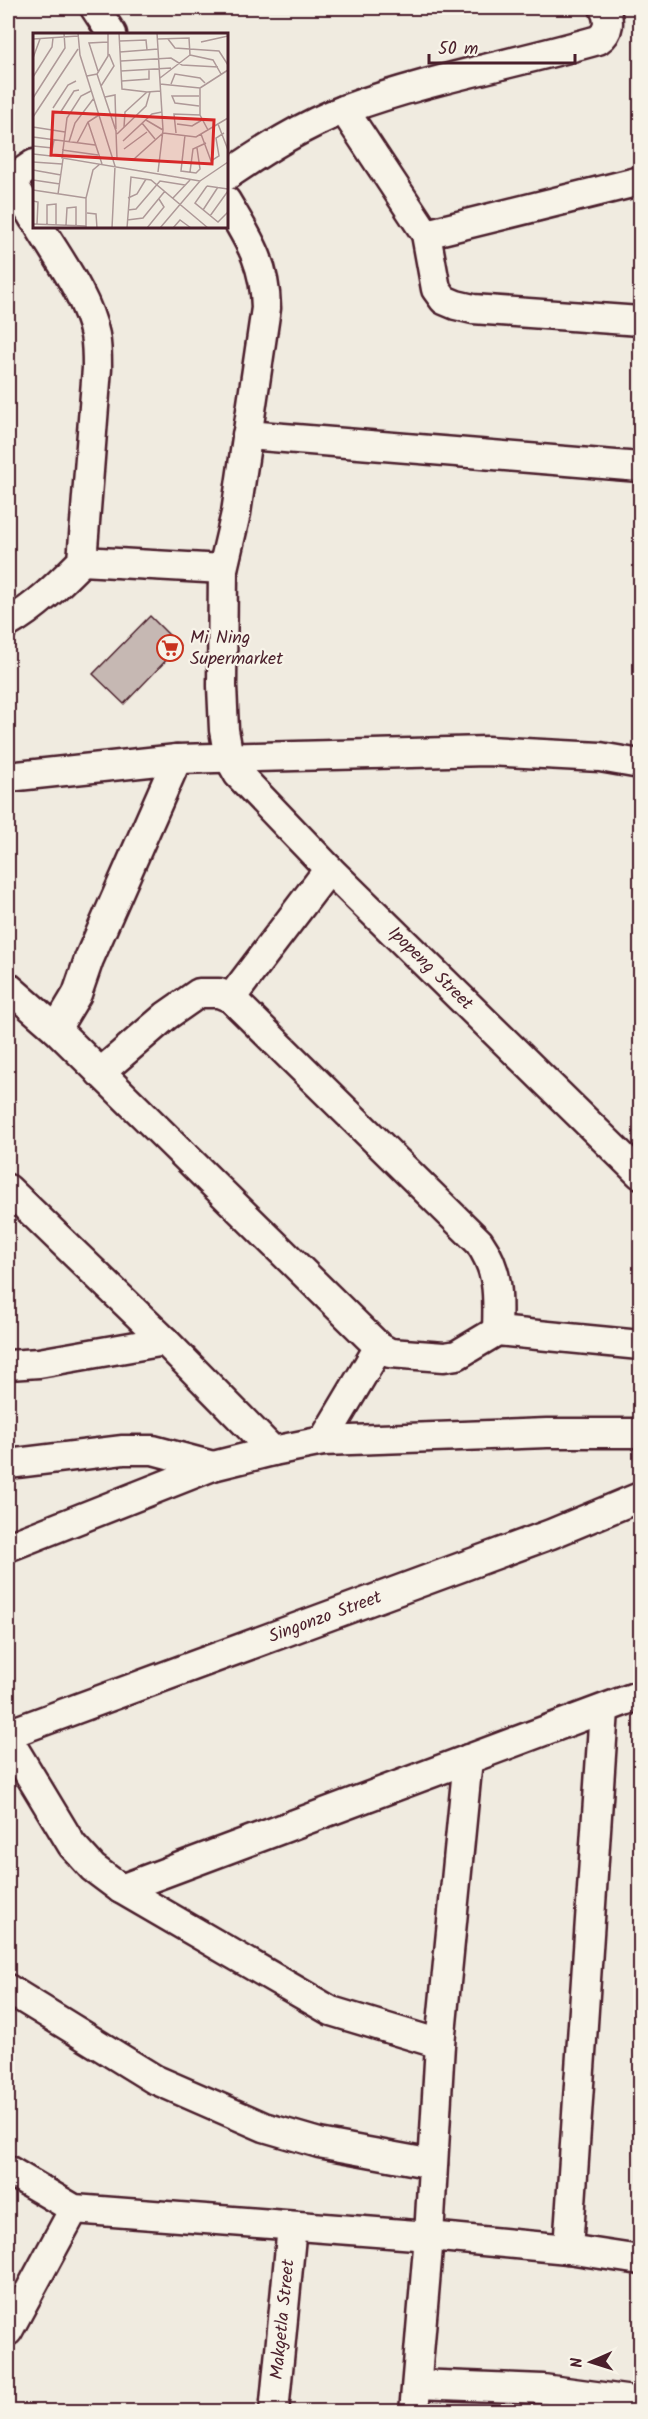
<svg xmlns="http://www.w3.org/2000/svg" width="648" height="2419" font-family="Kalam,sans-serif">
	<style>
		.building { fill: #c6b8b3; stroke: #4a1f2b; stroke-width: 1.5 }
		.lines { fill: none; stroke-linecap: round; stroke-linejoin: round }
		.minor-casing { stroke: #4a1f2b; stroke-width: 33 }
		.minor { stroke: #f7f3e8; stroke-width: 28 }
		.labels { text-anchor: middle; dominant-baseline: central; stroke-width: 4.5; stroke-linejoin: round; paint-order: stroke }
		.poi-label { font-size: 18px; fill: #4a1f2b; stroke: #f7f3e8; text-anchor: start }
		.street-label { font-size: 18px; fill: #4a1f2b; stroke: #f7f3e8 }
		.inset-road { fill: none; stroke: #ae9998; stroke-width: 1.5 }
		.view { fill: #d62828; fill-opacity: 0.15; stroke: #d62828; stroke-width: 3 }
		.inset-edge { fill: none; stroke: #4a1f2b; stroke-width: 3 }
	</style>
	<rect width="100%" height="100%" fill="#f0ebe0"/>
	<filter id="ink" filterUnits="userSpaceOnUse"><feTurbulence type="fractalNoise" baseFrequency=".0167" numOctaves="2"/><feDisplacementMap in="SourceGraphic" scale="12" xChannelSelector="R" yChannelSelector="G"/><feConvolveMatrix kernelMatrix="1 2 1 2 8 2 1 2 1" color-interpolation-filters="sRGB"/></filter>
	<g filter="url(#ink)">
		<path class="building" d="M150,616L180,646L124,704L93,674Z"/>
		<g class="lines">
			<defs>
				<g id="minor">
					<path d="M95,8L112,34"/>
					<path d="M344,110L426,234L436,289L444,300L456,305L473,309L640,321"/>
					<path d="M226,176C264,150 303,125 346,109C428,79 514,64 598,40C610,32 610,20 604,8"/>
					<path d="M11,180L34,219"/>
					<path d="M8,182L34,164"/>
					<path id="s1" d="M226,201C249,240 265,262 266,308L236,513L223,569L222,686L224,730L229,758L238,774L329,869L640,1174"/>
					<path d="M426,234L640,181"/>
					<path d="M247,435L640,467"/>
					<path d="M82,561L223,569"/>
					<path d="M8,623C37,606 58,585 82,561L97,368C97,357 97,345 95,335C87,296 59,260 39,226"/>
					<path d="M8,777L177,759L487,751L600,757L640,764"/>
					<path d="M8,987L56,1029L379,1347L390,1353L444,1357L457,1355L497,1331L640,1345"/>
					<path d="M231,998L329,869"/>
					<path d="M56,1029L77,994L89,959L177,759"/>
					<path d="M100,1073L166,1016L199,993H219L231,998L479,1242C500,1272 498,1297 497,1331"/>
					<path d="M8,1189L165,1341L273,1451"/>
					<path d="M8,1365L39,1363L165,1341"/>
					<path d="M323,1441L379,1347"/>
					<path d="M8,1464L123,1450H153L213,1466"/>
					<path d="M8,1547L213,1466L273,1451L323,1441L547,1433H640"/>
					<path id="s2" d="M8,1734L551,1534L640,1497"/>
					<path d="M8,1739L72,1845L93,1868L121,1889L331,2011L440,2044"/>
					<path d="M121,1889L640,1695"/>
					<path d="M8,1989L154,2079L264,2127L319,2143L433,2164"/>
					<path d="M8,2170L74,2209L429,2236L568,2249L640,2260"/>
					<path d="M568,2249L604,1710"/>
					<path d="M8,2331L74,2209"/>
					<path d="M417,2384L543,2389L640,2402"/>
					<path id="s3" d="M274,2412L292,2226"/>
					<path d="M414,2412L429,2236L440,2044L468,1759"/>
				</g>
			</defs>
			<use href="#minor" class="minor-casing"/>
			<use href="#minor" class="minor"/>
		</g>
	</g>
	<defs>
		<symbol id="supermarket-ring" viewBox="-11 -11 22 22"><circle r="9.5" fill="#f7f3e8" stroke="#c8321e" stroke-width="1.5"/><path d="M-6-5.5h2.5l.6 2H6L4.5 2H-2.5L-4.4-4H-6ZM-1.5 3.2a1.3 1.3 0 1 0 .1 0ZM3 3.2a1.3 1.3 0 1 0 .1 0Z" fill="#c8321e"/></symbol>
	</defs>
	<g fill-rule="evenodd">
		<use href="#supermarket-ring" x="155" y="633" width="30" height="30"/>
	</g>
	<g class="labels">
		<g class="poi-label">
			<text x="190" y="638">Mi Ning<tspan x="190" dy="21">Supermarket</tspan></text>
		</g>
		<g class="street-label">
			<text stroke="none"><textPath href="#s1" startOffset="862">Ipopeng Street</textPath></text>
			<text stroke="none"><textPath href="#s2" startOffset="338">Singonzo Street</textPath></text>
			<text stroke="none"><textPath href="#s3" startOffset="93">Makgetla Street</textPath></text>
		</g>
	</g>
	<g transform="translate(33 33)">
		<rect width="195" height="195" fill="#f0ebe0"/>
		<path class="inset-road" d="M45,0L47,22L82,133L79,195M86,0L89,56L114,59M124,0L130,97L125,139M0,6L45,3M125,6L156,5L157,22M135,6L142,15L186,18L195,32M87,8L113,7L114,17M168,9L195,3M87,19L125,16M157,22L180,27L188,41M0,25L7,6M88,28L138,25L149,32L185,34M65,38L56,10L75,9M88,38L138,35M64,41L83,98L84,126M54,43L64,41L75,23V0M0,44L19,14L20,5M127,45L157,22M89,48L116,46V36M127,51L167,55M138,51L142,41L167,45L172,50M68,53L81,33L76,21M58,58L48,63L34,85L29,125L167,148M166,63H139L142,70L166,73M72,64L82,62L83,96M0,65L32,15L31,0M20,75L35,52L43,48M27,80L41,58L46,57M0,84L45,16M113,87L130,97M55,89L69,131M109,90L122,106M144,91L159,93L169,87M185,91L195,117M0,94L32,99M91,94L92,79L114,59L128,58M175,97L167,82V55L195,37M130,100L163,104L195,85M143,100L141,81L167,82M84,101L113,73L117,59M168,101L178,128L186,123L183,105L191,100M152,102L148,138L163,140L167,136L164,115M0,104L62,112M90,108L119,81L129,79M36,109L42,90L61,65M44,110L55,89L66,82M0,113L20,115M91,116L114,99M29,117L65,122M0,121L18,123L21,107M83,126H101L130,100M0,129L29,131M0,137L28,142M157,139L160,116L173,110M0,147L27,151M174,153L162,170L185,189L195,179M174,153L195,156M0,157L53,165M25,161L30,126M95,165L104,161L113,146M140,165L157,147M0,168L5,169L4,191M95,177L103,176L127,148L152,152M170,177L185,154M54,180L63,181L64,195M177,183L195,158M94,187L110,185L132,158M0,191L53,193M14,191V172L23,171V192M33,192L34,175L43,174V193M53,195V165L60,137L67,131M94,195L98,144L118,147L175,195M114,195L131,174L126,166M127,195L167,148L195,129M140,195L147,187L158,195"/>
		<path class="view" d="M20,79L181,87L179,131L18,122Z"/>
		<rect width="195" height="195" class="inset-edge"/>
	</g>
	<rect width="648" height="2419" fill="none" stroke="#f7f3e8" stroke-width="30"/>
	<rect x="15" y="15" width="618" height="2389" fill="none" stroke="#4a1f2b" stroke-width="2" filter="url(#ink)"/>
	<g transform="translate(591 2362) rotate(267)" stroke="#f7f3e8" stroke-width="4.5" paint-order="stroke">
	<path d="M0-4.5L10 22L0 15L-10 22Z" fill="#4a1f2b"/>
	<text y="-9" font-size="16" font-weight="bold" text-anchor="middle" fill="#4a1f2b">N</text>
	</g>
	<path d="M429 54v9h146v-9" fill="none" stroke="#4a1f2b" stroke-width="3"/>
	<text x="438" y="54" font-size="18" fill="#4a1f2b" stroke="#f7f3e8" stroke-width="4.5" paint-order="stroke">50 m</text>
</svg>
